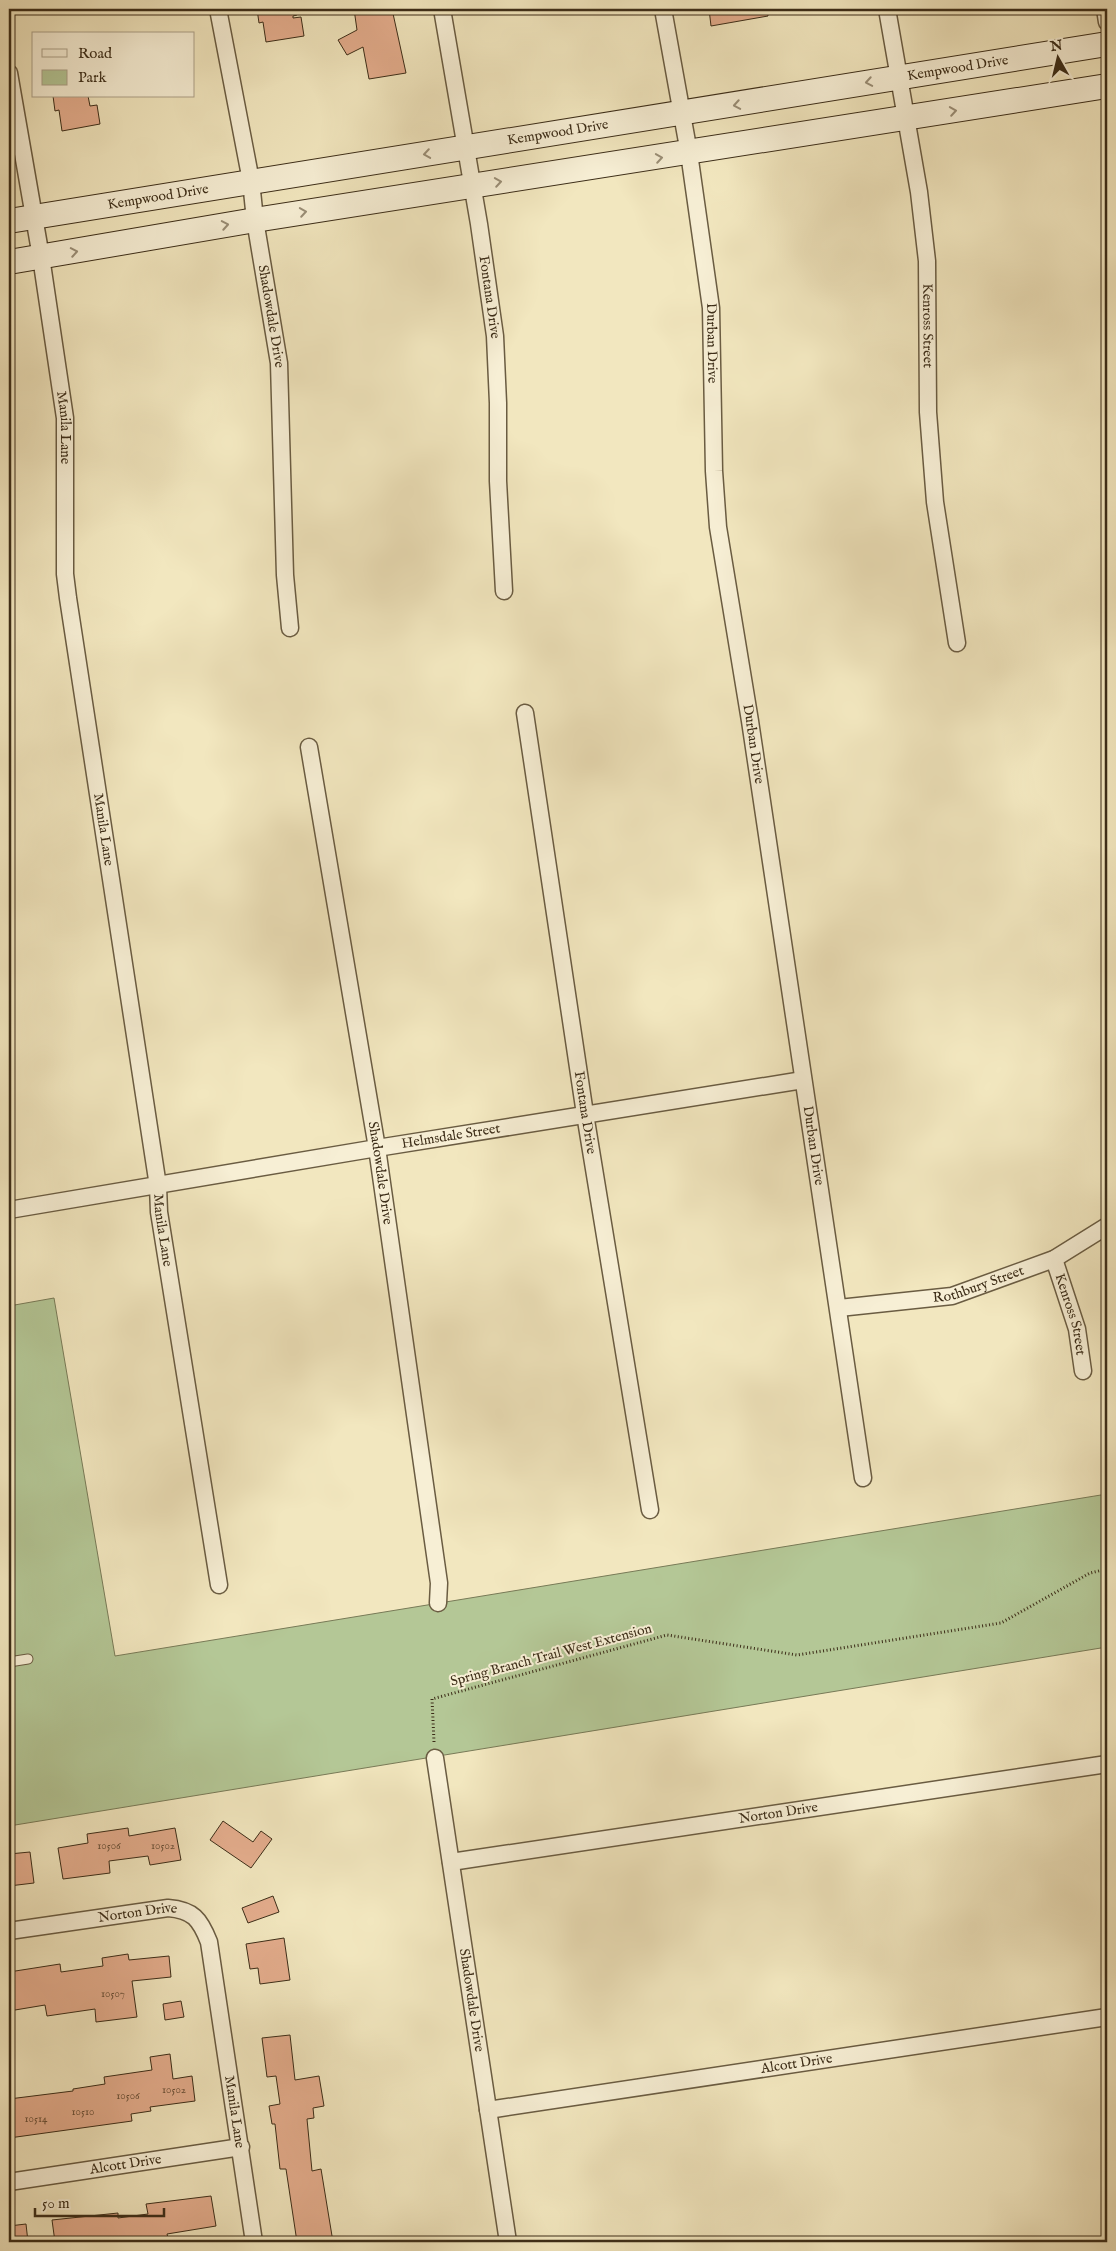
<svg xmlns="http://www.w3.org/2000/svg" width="1116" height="2251" font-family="'IM FELL English',serif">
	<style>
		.green { fill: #b4c796; stroke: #787a57 }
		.building { fill: #e4ad8d; stroke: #3c2d18 }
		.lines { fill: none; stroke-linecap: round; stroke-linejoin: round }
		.lane-casing { stroke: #6a5c42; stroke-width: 11 }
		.street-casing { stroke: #6a5c42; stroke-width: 19 }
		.secondary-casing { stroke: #3c2d18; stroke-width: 26 }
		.path { stroke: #3c2d18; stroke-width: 3; stroke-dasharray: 1 2.5; stroke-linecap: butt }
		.lane { stroke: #f7efd5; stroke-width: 9 }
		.street { stroke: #f7efd5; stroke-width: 16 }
		.secondary { stroke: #f7efd5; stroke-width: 24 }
		.oneway { stroke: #9a8e76 }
		.labels { text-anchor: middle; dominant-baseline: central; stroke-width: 4; stroke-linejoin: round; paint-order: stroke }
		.number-label { font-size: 11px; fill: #664d35 }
		.street-label { font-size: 14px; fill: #3c2d18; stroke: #f7efd5 }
	</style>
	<rect width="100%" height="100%" fill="#f2e7bf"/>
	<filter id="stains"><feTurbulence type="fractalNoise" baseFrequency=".004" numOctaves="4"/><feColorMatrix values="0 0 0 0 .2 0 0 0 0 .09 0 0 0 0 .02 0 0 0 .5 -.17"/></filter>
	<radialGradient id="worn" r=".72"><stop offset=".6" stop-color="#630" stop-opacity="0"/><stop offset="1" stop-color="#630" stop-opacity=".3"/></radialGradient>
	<path class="green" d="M54,1298L115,1656L1107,1494V1647L9,1826V1306Z"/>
	<path class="building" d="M257,9H296L297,15L293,16V18L301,17L304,36L266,42L263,22L259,23Z
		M354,9H392L406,73L369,79L363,47L347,55L338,40L357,30Z
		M709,9H767L768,16L711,26Z
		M53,96H88L90,106L97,105L100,124L62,131L59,110L55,111Z
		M223,1821L253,1842L261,1831L272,1839L251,1868L210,1840Z
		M128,1828L129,1836L175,1828L181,1860L150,1865L148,1856L109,1861L110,1873L63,1879L58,1848L88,1843L87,1834Z
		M30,1852L34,1883L9,1886V1854Z
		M273,1896L279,1912L248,1923L242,1908Z
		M284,1938L290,1980L260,1984L258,1968L250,1969L246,1944Z
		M128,1954L129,1960L169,1956L171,1977L132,1981L137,2017L96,2022L95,2009L47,2016L45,2005L9,2011V1972L60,1964L61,1972L103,1966L102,1958Z
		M181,2001L184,2017L165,2020L163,2004Z
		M290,2035L295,2080L319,2076L324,2106L313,2108L314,2118L307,2119L312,2171L321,2169L333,2242H297L286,2169H280L275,2124H272L269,2106L280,2104L276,2076L267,2077L262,2038Z
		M170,2054L173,2079L192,2076L195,2101L150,2107L151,2111L131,2114L132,2121L9,2138V2099L73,2091V2089L105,2084L104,2077L152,2070L150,2057Z
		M211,2196L216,2226L167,2234L169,2242H55L52,2220L118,2213V2218L148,2214L146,2204Z
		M26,2224L28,2242H9V2226Z"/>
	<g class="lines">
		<defs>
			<path id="lane" d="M9,1662L28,1659"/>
			<g id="street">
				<path id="s1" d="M218,9L251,181L255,220L279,363L285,575L290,628"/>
				<path id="s2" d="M442,9L479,224L495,336L498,403V481L504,591"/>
				<path id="s3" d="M663,9L689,153L711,308L714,471L718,527L750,721L863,1478"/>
				<path id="s4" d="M887,9L919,192L927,261L928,412L935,502L957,643"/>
				<path d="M1105,9L1107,22"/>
				<path id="s5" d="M9,73L41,257L65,418V574L68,598L158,1186L159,1212L219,1585"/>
				<path id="s6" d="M525,713L585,1114L650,1510"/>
				<path id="s7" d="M309,747L377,1148L439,1583L438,1603"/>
				<path id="s8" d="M9,1210L377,1148L803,1080"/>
				<path id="s9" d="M1054,1259L1077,1329L1083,1371"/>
				<path id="s10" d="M839,1308L952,1296L1054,1259L1107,1226"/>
				<path id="s11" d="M435,1758L508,2242"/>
				<path id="s12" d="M451,1862L1107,1764"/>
				<path id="s13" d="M9,1931L168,1908C193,1910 200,1919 209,1942L254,2242"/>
				<path id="s14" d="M488,2110L1107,2017"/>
				<path id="s15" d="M9,2182L241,2147"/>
			</g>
			<g id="secondary">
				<path id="s16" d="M9,221L1107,44"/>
				<path d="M9,262L255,220L1107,86"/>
			</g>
		</defs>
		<use href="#lane" class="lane-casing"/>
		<use href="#street" class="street-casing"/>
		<use href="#secondary" class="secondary-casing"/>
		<path class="path" d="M434,1742L432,1699L667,1635L797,1655L1001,1623L1090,1573L1107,1569"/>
		<use href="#lane" class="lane"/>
		<use href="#street" class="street"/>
		<use href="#secondary" class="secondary"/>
	</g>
	<defs><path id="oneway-chevron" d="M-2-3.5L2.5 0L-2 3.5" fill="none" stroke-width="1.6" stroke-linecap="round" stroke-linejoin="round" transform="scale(1.25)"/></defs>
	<g class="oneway">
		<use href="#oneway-chevron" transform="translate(869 82) rotate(170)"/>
		<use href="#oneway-chevron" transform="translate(737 105) rotate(170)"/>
		<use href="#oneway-chevron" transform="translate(953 111) rotate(-9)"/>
		<use href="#oneway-chevron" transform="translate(427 154) rotate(171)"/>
		<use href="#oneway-chevron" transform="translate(659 158) rotate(-9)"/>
		<use href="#oneway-chevron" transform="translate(498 182) rotate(-9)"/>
		<use href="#oneway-chevron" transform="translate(303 212) rotate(-9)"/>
		<use href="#oneway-chevron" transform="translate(225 225) rotate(-10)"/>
		<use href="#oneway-chevron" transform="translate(74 252) rotate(-10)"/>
	</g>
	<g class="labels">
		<g class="number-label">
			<text x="109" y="1846">10506</text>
			<text x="163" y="1846">10502</text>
			<text x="113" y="1994">10507</text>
			<text x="174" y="2090">10502</text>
			<text x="128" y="2096">10506</text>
			<text x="83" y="2112">10510</text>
			<text x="36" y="2119">10514</text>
		</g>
		<g class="street-label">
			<text stroke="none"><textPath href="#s16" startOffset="961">Kempwood Drive</textPath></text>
			<text stroke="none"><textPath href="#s16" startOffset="556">Kempwood Drive</textPath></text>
			<text stroke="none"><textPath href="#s16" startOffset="151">Kempwood Drive</textPath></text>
			<text stroke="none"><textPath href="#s2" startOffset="292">Fontana Drive</textPath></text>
			<text stroke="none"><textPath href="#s1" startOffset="312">Shadowdale Drive</textPath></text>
			<text stroke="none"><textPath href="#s4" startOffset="320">Kenross Street</textPath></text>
			<text stroke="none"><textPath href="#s3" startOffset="338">Durban Drive</textPath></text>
			<text stroke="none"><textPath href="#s5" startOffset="359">Manila Lane</textPath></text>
			<text stroke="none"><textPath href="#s3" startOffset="742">Durban Drive</textPath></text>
			<text stroke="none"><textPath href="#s5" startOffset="764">Manila Lane</textPath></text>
			<text stroke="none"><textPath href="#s6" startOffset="404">Fontana Drive</textPath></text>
			<text stroke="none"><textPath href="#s8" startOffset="448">Helmsdale Street</textPath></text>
			<text stroke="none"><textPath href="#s3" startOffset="1148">Durban Drive</textPath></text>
			<text stroke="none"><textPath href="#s7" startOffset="432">Shadowdale Drive</textPath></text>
			<text stroke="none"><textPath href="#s5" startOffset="1169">Manila Lane</textPath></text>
			<text stroke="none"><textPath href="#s10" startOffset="142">Rothbury Street</textPath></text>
			<text stroke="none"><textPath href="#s9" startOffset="58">Kenross Street</textPath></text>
			<text transform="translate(551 1655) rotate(-15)">Spring Branch Trail West Extension</text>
			<text stroke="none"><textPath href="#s12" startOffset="331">Norton Drive</textPath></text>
			<text stroke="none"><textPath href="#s13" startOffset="130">Norton Drive</textPath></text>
			<text stroke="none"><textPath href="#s11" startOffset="245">Shadowdale Drive</textPath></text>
			<text stroke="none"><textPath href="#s14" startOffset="312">Alcott Drive</textPath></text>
			<text stroke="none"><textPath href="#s13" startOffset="390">Manila Lane</textPath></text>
			<text stroke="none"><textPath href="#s15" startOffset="118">Alcott Drive</textPath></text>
		</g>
	</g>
	<rect width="1116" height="2251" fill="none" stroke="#f2e7bf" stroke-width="30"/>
	<rect x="10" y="10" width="1096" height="2231" fill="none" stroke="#3c2d18" stroke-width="2.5"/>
	<rect x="15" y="15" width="1086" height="2221" fill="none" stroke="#3c2d18"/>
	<rect x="32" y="32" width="162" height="65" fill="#f7efd5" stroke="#aca189"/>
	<rect x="42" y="49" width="25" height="8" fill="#f7efd5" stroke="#aca189"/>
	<text x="78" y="58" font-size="15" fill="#3c2d18">Road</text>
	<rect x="42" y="70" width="25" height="15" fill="#b4c796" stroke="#aca189"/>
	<text x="78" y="82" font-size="15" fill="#3c2d18">Park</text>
	<g transform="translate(1058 58) rotate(352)" stroke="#f7efd5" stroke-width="4" paint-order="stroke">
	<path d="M0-4L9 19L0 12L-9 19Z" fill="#3c2d18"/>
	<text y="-8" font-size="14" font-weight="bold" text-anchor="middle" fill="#3c2d18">N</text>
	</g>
	<path d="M35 2208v8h129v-8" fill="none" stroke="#3c2d18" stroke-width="2.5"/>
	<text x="42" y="2208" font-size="15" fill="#3c2d18" stroke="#f7efd5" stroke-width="4" paint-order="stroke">50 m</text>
	<rect width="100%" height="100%" filter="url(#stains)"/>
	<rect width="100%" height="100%" fill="url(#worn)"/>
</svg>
